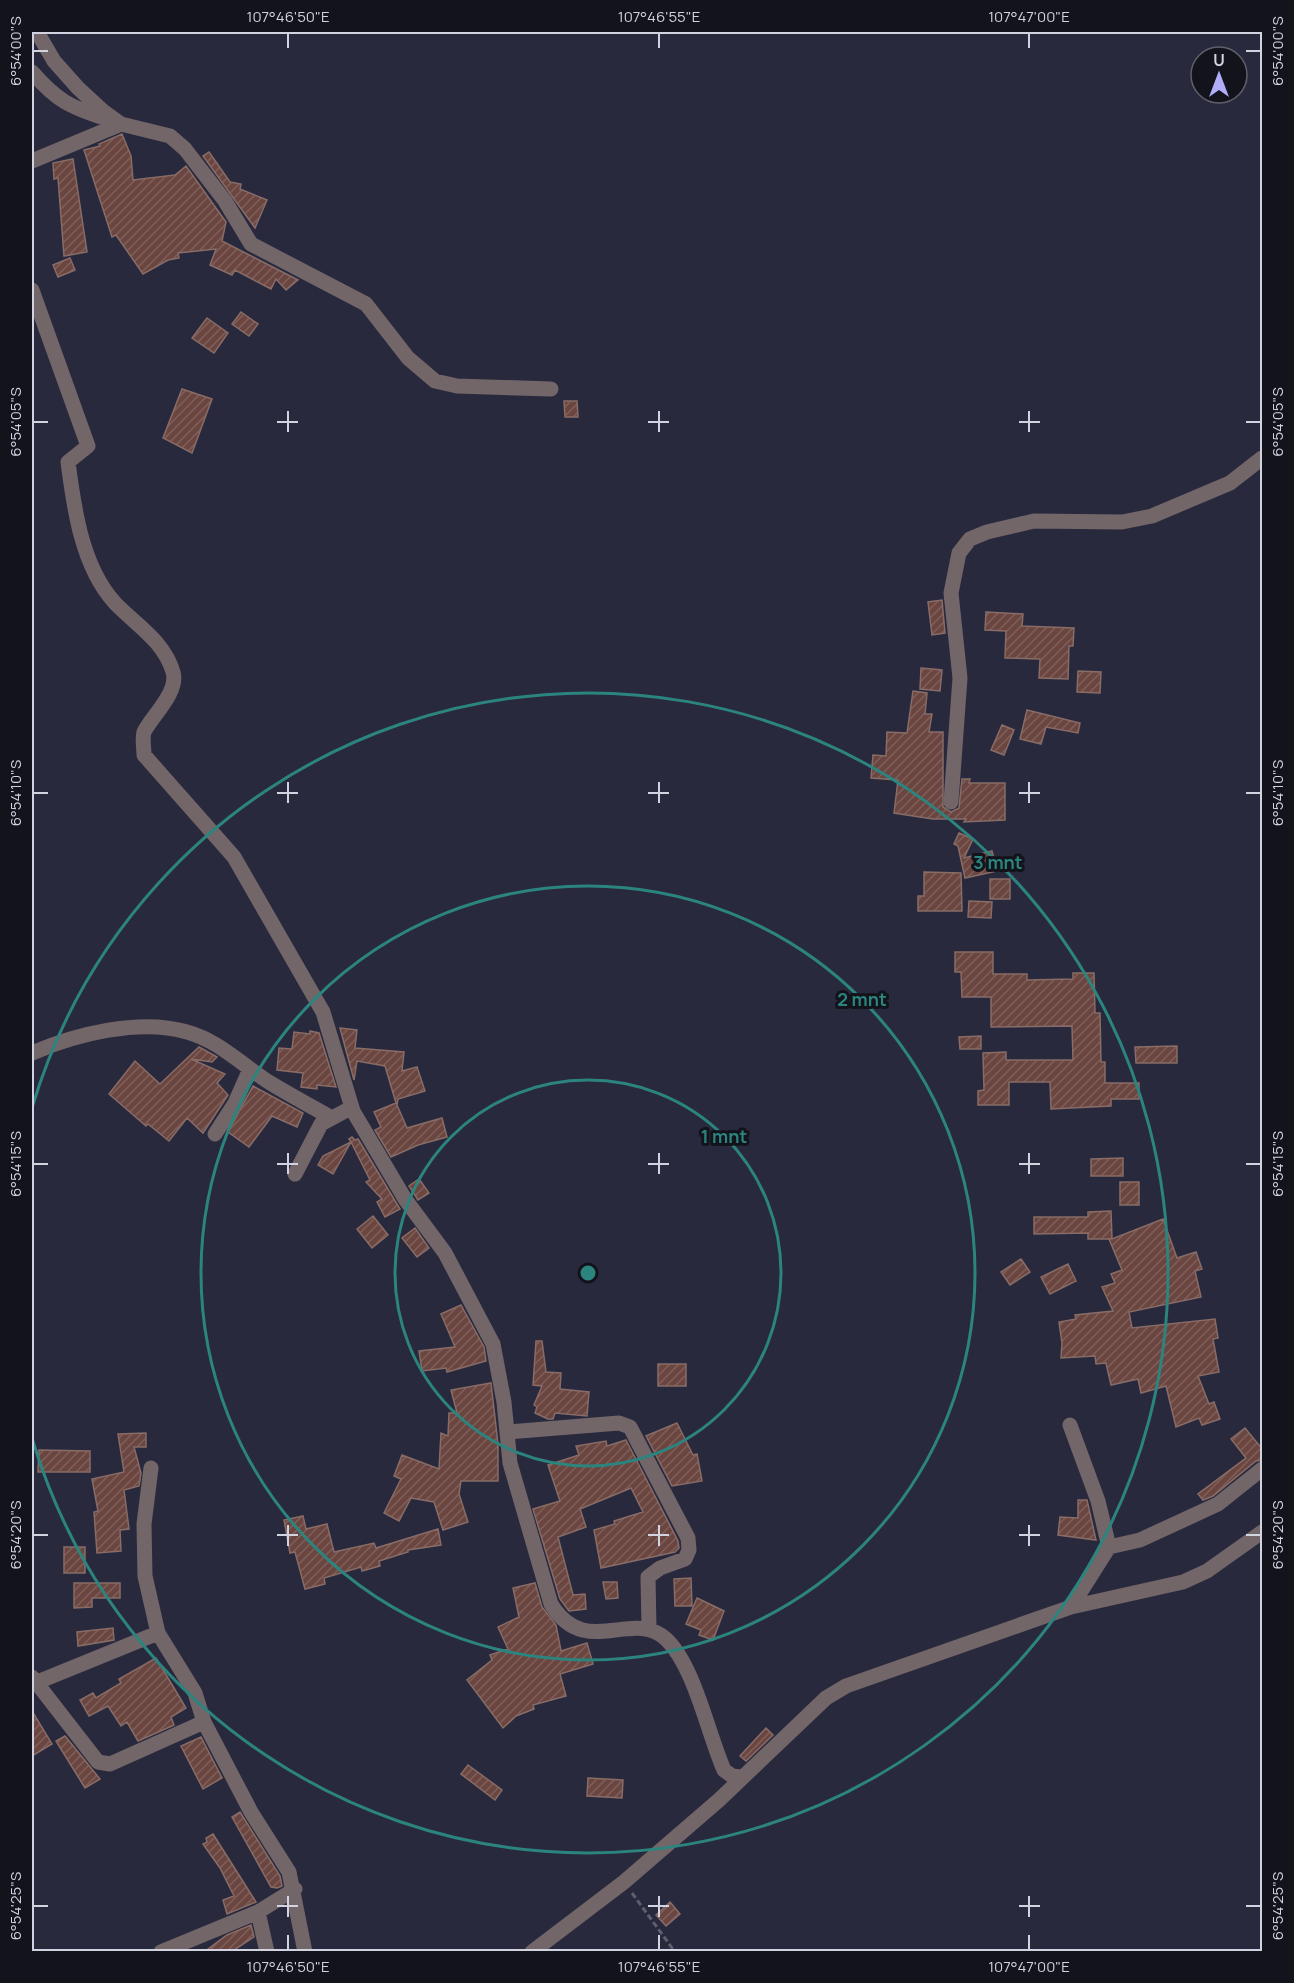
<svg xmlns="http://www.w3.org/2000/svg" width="1294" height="1983" font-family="Manrope,sans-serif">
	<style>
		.building { fill: url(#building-hatch); stroke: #886c67; stroke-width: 1.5 }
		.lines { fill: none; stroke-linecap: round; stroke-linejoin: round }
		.path { stroke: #5d5e70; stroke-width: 3; stroke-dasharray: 6 3; stroke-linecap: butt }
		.minor { stroke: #726669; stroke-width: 15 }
		.ticks { fill: none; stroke: #d2d3e1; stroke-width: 2 }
		.ring { fill: none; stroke: #2c847f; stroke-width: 3 }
		.centre { fill: #2c847f; stroke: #13131c; stroke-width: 3 }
		.ring-label { font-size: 18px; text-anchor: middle; font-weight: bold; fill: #2c847f; stroke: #13131c; stroke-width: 6; stroke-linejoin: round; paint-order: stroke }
		.neatline { fill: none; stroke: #d2d3e1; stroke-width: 2 }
		.ticks-label { font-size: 15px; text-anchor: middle; fill: #d2d3e1 }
	</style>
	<defs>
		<pattern id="building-hatch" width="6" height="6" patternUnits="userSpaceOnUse" patternTransform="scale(1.5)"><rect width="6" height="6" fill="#6b453f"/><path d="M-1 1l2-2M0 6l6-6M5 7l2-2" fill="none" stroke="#7f5f5a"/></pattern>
	</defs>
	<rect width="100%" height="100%" fill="#29293d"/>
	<path class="building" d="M122,134L131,156L133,180L175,175L186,166L226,222L222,241L298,280L286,290L276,279L271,289L235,270L232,275L210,265L216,249L178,253L179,258L168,260L143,274L116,235L112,237L84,150L100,146L99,144Z
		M209,152L230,182L241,184L240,189L267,200L255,228L203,156Z
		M73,159L87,252L64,256L58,178L54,179L53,163Z
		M70,258L75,270L58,277L53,265Z
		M241,312L258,324L249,336L232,324Z
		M207,318L228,333L214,353L192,338Z
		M182,389L212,399L192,453L163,438Z
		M564,401H577L578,417H565Z
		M942,600L945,633L932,635L928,602Z
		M986,612L1023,614L1022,626L1074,628L1073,646H1069L1068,679L1039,678L1040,659L1005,658L1006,631L985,630Z
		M921,668L942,670L940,691L920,689Z
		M1078,671L1101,672L1100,693L1077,692Z
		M913,691L927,693L925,714H932L929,732H943V807L951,812L959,808L962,779H970L969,783H1005V820L964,822L966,819H933L894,813L898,780L871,778L873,755L886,756L887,732L907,733Z
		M1027,710L1080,723L1078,733L1046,727L1041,744L1020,739Z
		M1002,725L1014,730L1004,755L991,750Z
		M959,833L973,839L964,858L992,851L997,871L965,878L958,846L954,844Z
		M924,872L961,873L962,911H918V896H924Z
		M990,879H1010V899H990Z
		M969,901L992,902L991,918L968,917Z
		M955,952H993V974H1027V980L1073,979V973H1094L1095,1013H1100L1101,1062H1105V1083H1139V1099H1111V1106L1051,1109L1050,1082H1009V1105H978V1091L984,1090L983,1053L1006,1052V1060H1073L1072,1026L991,1027V997H962L961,972H955Z
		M340,1028L357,1030L355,1048L404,1052L402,1071L417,1067L425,1091L398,1099L397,1105L407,1128L442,1118L447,1137L418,1145L391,1157L375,1130L381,1127L374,1112L396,1103L385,1066L357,1061L354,1080Z
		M310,1031L319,1033L336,1087L317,1085V1089L301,1087L303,1073L277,1070L279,1048L292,1049L294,1032L310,1034Z
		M981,1036V1049H960L959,1037Z
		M1177,1046V1063H1136L1135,1047Z
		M199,1047L217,1057L212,1062L191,1059L225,1074L217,1083L228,1095L203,1133L187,1118L169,1141L148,1124L146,1126L109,1094L135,1061L160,1084Z
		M253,1086L303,1113L297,1127L272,1116L249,1147L228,1132Z
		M352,1137L355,1140L358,1139L400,1209L385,1217L377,1202L382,1199L366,1182L370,1180L351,1142L333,1174L318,1165L323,1156L351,1142L349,1139Z
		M1123,1158V1176H1091V1159Z
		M419,1179L429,1193L418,1200L409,1186Z
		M1120,1182H1139V1205H1120Z
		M1111,1211L1112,1239L1163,1219L1177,1258L1196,1252L1202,1269L1195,1271L1201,1297L1129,1312L1132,1328L1215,1319L1218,1338L1213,1339L1219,1372L1198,1376L1209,1404L1214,1402L1220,1419L1202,1425L1199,1418L1176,1427L1166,1386L1141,1393L1138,1379L1111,1385L1106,1363L1096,1364L1095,1356L1061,1358L1062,1343L1059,1322L1076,1319L1075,1315L1113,1311L1102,1287L1115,1283L1111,1274L1122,1270L1109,1239H1111H1088V1233L1034,1234V1217H1088V1212Z
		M373,1216L388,1235L372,1248L357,1229Z
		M415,1228L429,1248L417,1257L402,1238Z
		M1021,1259L1030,1272L1010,1285L1001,1272Z
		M1068,1264L1076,1281L1050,1294L1041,1277Z
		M461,1305L484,1347L486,1361L447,1372L446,1368L422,1371L419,1351L455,1347L441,1314Z
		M536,1341H542L546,1372L561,1373L560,1389L589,1392L587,1416L555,1413L553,1419H548L535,1413L537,1407L534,1405L542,1386L533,1385Z
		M658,1364H686V1386H658Z
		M491,1383L498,1444V1481H461L459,1494L468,1522L443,1530L434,1502L411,1498L399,1521L384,1513L401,1479L394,1476L402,1455L439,1469L441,1433L448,1436L449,1413H457L451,1390Z
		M677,1423L693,1455L697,1454L702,1481L672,1486L646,1436Z
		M1245,1428L1263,1450V1460L1256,1461L1213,1496L1203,1500L1198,1494L1246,1458L1231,1439Z
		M146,1433V1447H134L141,1473L139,1486L124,1490L129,1529L120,1530L121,1551L97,1553L94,1512L98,1511L92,1479L124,1472L118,1434Z
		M626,1440L678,1541L679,1548L675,1552L601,1568L594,1530L615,1524L614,1521L643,1512L631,1488L580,1509L586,1527L558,1537L573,1595L585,1594L586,1609L569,1611L560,1599L533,1509L560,1501L548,1465L579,1455L576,1446L606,1441L607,1446Z
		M39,1450L90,1451V1472H38Z
		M1078,1500H1087L1096,1540L1058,1535L1060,1517L1078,1518Z
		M303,1516L306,1529L327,1524L334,1552L374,1543L376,1548L438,1529L441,1545L408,1550V1552L379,1561L380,1566L362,1571L361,1567L324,1578L325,1584L305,1589L295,1552L290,1553L284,1520Z
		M64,1547H85V1573H64Z
		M691,1578L692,1606H675L674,1579Z
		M603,1582H617L618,1598L606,1599Z
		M74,1583H120V1598H92V1607L74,1608Z
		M535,1583L542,1607L556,1625L561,1651L587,1643L593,1664L560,1674L566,1696L533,1705L534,1709L516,1716L503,1728L467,1680L492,1660L490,1655L508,1649L498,1627L519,1617L513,1588Z
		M697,1598L724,1611L713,1640L699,1635L701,1630L686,1624Z
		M113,1628L114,1640L78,1646L77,1632Z
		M156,1658L186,1708L171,1717L174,1725L138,1741L127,1722L121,1726L108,1706L89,1716L80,1700L93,1693L96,1698L121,1683L119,1679Z
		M32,1711L52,1744L32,1756Z
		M766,1728L773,1735L746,1761L740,1756Z
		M65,1736L100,1779L85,1788L56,1741Z
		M201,1737L222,1778L203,1789L181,1746Z
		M468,1765L502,1790L495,1800L461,1774Z
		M588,1778L623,1780L622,1798L587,1796Z
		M240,1812L280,1876L282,1886L277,1888L271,1887L232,1817Z
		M213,1834L256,1902L227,1914L223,1900L234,1896L220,1868L203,1844L207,1842L206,1838Z
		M670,1902L680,1914L666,1926L656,1915Z
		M251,1925L254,1937L231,1952H204L227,1935Z"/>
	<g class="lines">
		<path class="path" d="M632,1893L675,1952"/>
		<path class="minor" d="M37,32L54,61L78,88L103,111L121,124L170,136L185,149L225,201L251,244L366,304L408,358L435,381L457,386L551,389
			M32,72C57,101 70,107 107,119
			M32,161L121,124
			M32,290L88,446L68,462C74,509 82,567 115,603C136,625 164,641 173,672C179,692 152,716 144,732C142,739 144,748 144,755L234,857L323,1012L353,1111
			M951,802L960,678L951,593L959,553L970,539L987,532L1034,521L1122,522L1152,516L1230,483L1262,458
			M32,1053C76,1034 140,1018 187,1032C220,1041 244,1067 272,1084C292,1096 312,1107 332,1118
			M215,1134L235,1103L250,1069
			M295,1174L321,1124L347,1110L353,1111L405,1199L445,1253L493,1344L504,1402L510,1463L551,1604C585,1660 633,1608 666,1639C694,1665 708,1734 724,1770L732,1776L741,1777
			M1070,1425L1098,1501L1109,1547L1071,1607
			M507,1432L619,1423L630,1427L688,1538L689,1550L685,1559L660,1568L648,1577L649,1629
			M151,1468L144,1524L145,1576L158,1633L195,1693L204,1722L251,1812L289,1872L305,1952
			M1109,1547L1140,1540L1218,1504L1262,1469
			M32,1677L98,1762L110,1764L204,1722
			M35,1683L158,1633
			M258,1912L267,1952
			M161,1952L258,1912L295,1889
			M532,1952L624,1882L719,1800L826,1698L846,1686L1071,1607L1183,1582L1207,1571L1262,1532"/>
	</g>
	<path class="ticks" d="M288,33V48M659,33V48M1029,33V48M33,51H48M1246,51H1261M288,411V432M659,411V432M1029,411V432M33,422H48M277,422H298M648,422H669M1019,422H1040M1246,422H1261M288,782V803M659,782V803M1029,782V803M33,793H48M277,793H298M648,793H669M1019,793H1040M1246,793H1261M288,1153V1174M659,1153V1174M1029,1153V1174M33,1164H48M277,1164H298M648,1164H669M1019,1164H1040M1246,1164H1261M288,1525V1546M659,1525V1546M1029,1525V1546M33,1535H48M277,1535H298M648,1535H669M1019,1535H1040M1246,1535H1261M288,1896V1917M659,1896V1917M1029,1896V1917M33,1906H48M277,1906H298M648,1906H669M1019,1906H1040M1246,1906H1261M288,1935V1950M659,1935V1950M1029,1935V1950"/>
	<g class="ring">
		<circle cx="588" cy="1273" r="193"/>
		<circle cx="588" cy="1273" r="387"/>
		<path d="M32 1108A580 580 0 1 1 32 1438"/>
	</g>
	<circle cx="588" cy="1273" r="9" class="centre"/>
	<g class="ring-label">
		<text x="998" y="869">3 mnt</text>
		<text x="862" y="1006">2 mnt</text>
		<text x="724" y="1143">1 mnt</text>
	</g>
	<rect width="1294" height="1983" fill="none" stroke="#13131c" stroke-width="66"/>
	<g transform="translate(1219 75)"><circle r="28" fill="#13131c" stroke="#5f606b" stroke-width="1.5"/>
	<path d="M0-4.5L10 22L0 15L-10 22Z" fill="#b1adfa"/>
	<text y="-9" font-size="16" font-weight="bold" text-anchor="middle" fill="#d2d3e1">U</text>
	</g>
	<rect x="33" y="33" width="1228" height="1917" class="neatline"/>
	<g class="ticks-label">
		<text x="288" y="22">107°46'50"E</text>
		<text x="659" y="22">107°46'55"E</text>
		<text x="1029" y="22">107°47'00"E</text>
		<text transform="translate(16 51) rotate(-90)" y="5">6°54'00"S</text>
		<text transform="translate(1278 51) rotate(-90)" y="5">6°54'00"S</text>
		<text transform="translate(16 422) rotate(-90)" y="5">6°54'05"S</text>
		<text transform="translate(1278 422) rotate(-90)" y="5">6°54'05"S</text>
		<text transform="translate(16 793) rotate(-90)" y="5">6°54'10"S</text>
		<text transform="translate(1278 793) rotate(-90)" y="5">6°54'10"S</text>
		<text transform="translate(16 1164) rotate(-90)" y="5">6°54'15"S</text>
		<text transform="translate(1278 1164) rotate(-90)" y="5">6°54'15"S</text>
		<text transform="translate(16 1535) rotate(-90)" y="5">6°54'20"S</text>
		<text transform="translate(1278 1535) rotate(-90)" y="5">6°54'20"S</text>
		<text transform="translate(16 1906) rotate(-90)" y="5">6°54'25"S</text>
		<text transform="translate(1278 1906) rotate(-90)" y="5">6°54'25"S</text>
		<text x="288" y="1972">107°46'50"E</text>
		<text x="659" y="1972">107°46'55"E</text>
		<text x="1029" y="1972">107°47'00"E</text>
	</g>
</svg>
